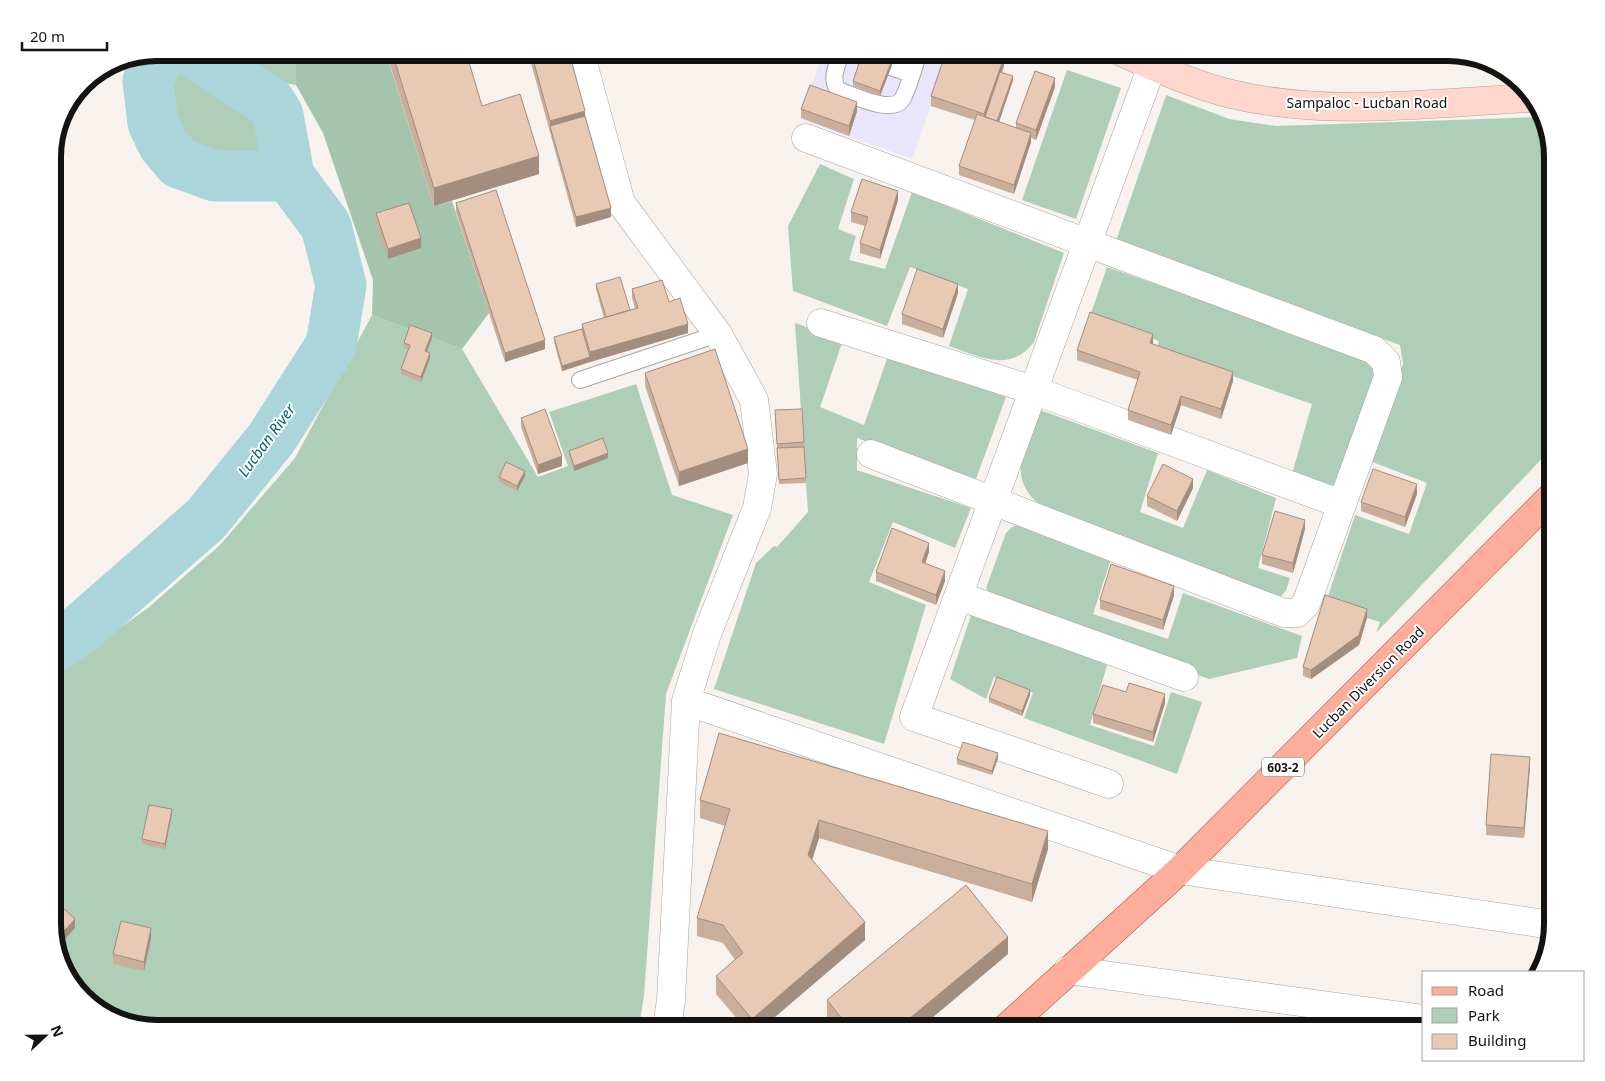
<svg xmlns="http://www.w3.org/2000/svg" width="1605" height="1081" font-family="'Noto Sans',sans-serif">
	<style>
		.commercial { fill: #e9e6fc }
		.green { fill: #aeceb8 }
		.forest { fill: #a4c4ae }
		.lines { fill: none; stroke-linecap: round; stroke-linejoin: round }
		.river { stroke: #aad5da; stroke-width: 51 }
		.lane-casing { stroke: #a9a4a1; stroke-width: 18 }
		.street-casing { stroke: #a9a4a1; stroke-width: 29 }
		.secondary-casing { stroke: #a9a4a1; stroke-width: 29 }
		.primary-casing { stroke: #ac543e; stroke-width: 29 }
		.lane { stroke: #fff; stroke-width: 16 }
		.street { stroke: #fff; stroke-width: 28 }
		.secondary { stroke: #fed6cc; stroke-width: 28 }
		.primary { stroke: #fead9a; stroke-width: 28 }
		.wall { fill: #c8ae9b }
		.shaded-wall { fill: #a28d7e }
		.building { fill: #e8cab4; stroke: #a28d7e }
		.labels { text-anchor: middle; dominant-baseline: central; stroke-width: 4; stroke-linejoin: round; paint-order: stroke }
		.shield { fill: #fff; stroke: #5b5a59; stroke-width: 1 }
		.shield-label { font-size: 12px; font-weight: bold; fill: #151312 }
		.street-label { font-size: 14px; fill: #151312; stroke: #fff }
		.water-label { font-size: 15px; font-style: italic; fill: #046169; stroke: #fff }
		.rim { fill: none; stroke: #151312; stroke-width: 6 }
	</style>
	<rect width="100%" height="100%" fill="#f7f2ee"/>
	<path class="commercial" d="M982,52L1006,61L984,124L931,106L912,159L800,119L823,53Z"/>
	<path class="green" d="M175,53H181L233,96L268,113L271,118L259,163L237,169L220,166L181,150L170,136L163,120L157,86Z
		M215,53H296V85L252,77Z
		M1067,70L1121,88L1076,219L1022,200Z
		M1166,95L1229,119L1276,126L1542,117L1552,196V448L1376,633L1380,622L1325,605L1355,515L1409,534L1427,483L1370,461L1403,364L1400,345L1116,241Z
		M820,164L854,179L838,229L856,236L849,260L885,269L912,192L1064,253L1034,342C1009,374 979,356 949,346L968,289L910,267L887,326L793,291L788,226Z
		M1107,267L1367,358L1374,366L1376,378L1339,479L1333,485H1325L1292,474L1312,404L1156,349L1159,341L1090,316Z
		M372,315L462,349L538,477L568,466L549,412L636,384L672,495L733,515L666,694L644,995L639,1028H157L99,1011L66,976L53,930V675L148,608L220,545L295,458Z
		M795,323L843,340L820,407L864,425L888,356L1006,397L976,479L857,438V470L971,508L955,548L893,522L869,582L926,605L884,744L714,689L756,563L774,546L777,547L808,512Z
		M1040,410L1158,453L1140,512L1183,528L1207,470L1276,498L1258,568L1290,578L1286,591L1281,596H1275L1040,505C1004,476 1027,445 1040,410Z
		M1020,524L1111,559L1093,614L1168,639L1183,593L1302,636L1297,658L1209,679L994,601L986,588L1006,533L1012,527Z
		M972,612L1107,665L1090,725L1154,746L1171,692L1202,702L1177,774L1024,718L1033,693L994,677L986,699L950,679Z"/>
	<path class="forest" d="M296,53H386L434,206L452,201L489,313L462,349L372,315L373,280L323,133L296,85Z"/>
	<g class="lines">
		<path class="river" d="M161,52L148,81L153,123L163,144L179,163L215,176H289
			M53,648L77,632L206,519L271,439L331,345L341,285L326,226L289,176L278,115L270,102L193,52"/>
		<defs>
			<path id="lane" d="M842,52C837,65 830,78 838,90C853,95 893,116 903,98C910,84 914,67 919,52
				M852,52L863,57
				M891,67L911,74
				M580,380L718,334"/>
			<path id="street" d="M580,52L621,203L718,334L754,400L763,474L757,508L707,634L686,701L671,1000L667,1028
				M806,138L1374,350L1386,362L1388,377L1306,604L1297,613H1284L871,454
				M821,323L1033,390L1341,504
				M959,596L1184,677
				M686,701L1180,870L1552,925
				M1109,784L914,717L1152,66
				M1068,970L1424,1019"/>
			<path id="secondary" d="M1121,52C1155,67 1196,86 1231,94C1328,117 1432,103 1530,98"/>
			<path id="primary" d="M1006,1028L1180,870L1552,496"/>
		</defs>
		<use href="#lane" class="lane-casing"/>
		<use href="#street" class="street-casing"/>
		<use href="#secondary" class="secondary-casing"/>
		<use href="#primary" class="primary-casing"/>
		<use href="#lane" class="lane"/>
		<use href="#street" class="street"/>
		<use href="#secondary" class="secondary"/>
		<use href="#primary" class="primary"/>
	</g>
	<path class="wall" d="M386,52H466L482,106L539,174L434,206Z
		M528,52H569L611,217L576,227Z
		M863,52H897L880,96L853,86V81Z
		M1004,66L1002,72L1013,80L999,122L1016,128V123L1055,87L1036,140L1031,138V142L1014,194L959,175V166L975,120L931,106V96Z
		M801,109L857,111L849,136L801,118Z
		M898,200L880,259L860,253V243L865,226L851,222V212Z
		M456,203L545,349L505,362L456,212Z
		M376,213L421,248L388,259L376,223Z
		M596,284L630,310L635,309L632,298V289L669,302L688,333L590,362L562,371L554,342V337L582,329V324L604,318L596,289Z
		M958,293L943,338L902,324V314Z
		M432,338L427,352L430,358L421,382L401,374V369L408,349L404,348V343Z
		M1153,343V344L1233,381L1221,419L1181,405L1171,435L1128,420V410L1138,380L1077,360V350Z
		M645,373L748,463L679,486L645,386Z
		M775,410L804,442L806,483L779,484Z
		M521,418L562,466L538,474L521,427Z
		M569,451L608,458L574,471L569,455Z
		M525,476L517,491L499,482V477Z
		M1193,488L1177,521L1147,506V496Z
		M1417,494L1405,527L1361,511V502Z
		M1305,529L1293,573L1262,564V555Z
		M929,552L925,563L945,581L936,605L876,581V572Z
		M1174,595L1163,630L1100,609V600Z
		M1367,618L1359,645L1311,679L1303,676V667Z
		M1126,692L1165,703L1153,742L1093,723V714Z
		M1030,695L1022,716L989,702V698Z
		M998,758L992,775L957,764V759Z
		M1530,767L1524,838L1486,835V825Z
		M700,800L1048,849L1032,902L819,838L812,860L865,940L762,1028H745L716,994V976L735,960L723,943L697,936V918L725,826L700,818Z
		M172,814L165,849L142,844V839Z
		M151,938L144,971L113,964V954Z
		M1008,954L920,1028H833L834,1027L827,1018V1000Z"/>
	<path class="shaded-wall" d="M895,52H897L880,96V91Z
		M1004,57V66L985,119H984V114Z
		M1013,76V80L997,128V123Z
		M1055,78V87L1036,140V130Z
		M857,102V111L849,136V126Z
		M585,111V125L550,126V121Z
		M1031,133V142L1014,194V185Z
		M539,156V174L434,206V188Z
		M898,191V200L880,259V250Z
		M611,208V217L576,227V217Z
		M421,238V248L388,259V249Z
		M958,284V293L943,338V329Z
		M688,324V333L590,362L562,371V366L590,357V352Z
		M432,333V338L425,356V351Z
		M1153,334V343L1150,353V343Z
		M545,340V349L505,362V353Z
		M430,353V358L421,382V377Z
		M1233,372V381L1221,419V409Z
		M1181,396V405L1171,435V425Z
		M748,449V463L679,486V472Z
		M608,453V458L574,471V466Z
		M562,456V466L538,474V465Z
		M525,471V476L517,491V486Z
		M1193,479V488L1177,521V511Z
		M1417,484V494L1405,527V517Z
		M1305,520V529L1293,573V563Z
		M929,543V552L922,572V562Z
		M945,571V581L936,605V595Z
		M1174,586V595L1163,630V620Z
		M1367,609V618L1359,645L1311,679V670Z
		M1030,690V695L1022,716V711Z
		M1165,694V703L1153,742V732Z
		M998,753V758L992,775V771Z
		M1530,757V767L1524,838V828Z
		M172,809V814L165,849V844Z
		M819,820V838L808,873V855Z
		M1048,831V849L1032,902V884Z
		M75,919V928L58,947L56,940Z
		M865,922V940L762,1028H752V1019Z
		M151,928V938L144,971V962Z
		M1008,937V954L920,1028H898Z"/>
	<path class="building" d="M392,52H466L482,106L520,94L539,156L434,188Z
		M531,52H569L585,111L550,121Z
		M863,52H895L880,91L853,81Z
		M946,52H992L1004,57L984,114L931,96Z
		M1035,71L1055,78L1036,130L1016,123Z
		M1000,72L1013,76L997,121L985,117Z
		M810,85L857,102L849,126L801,109Z
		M977,114L1031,133L1014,185L959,166Z
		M585,116L611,208L576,217L550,126Z
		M862,179L898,191L880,250L860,243L868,217L851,212Z
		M496,190L545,340L505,353L456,203Z
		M409,203L421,238L388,249L376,213Z
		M917,269L958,284L943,329L902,314Z
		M620,277L630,310L606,317L596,284Z
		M662,280L669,302L680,298L688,324L590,352L582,324L638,308L632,289Z
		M1090,312L1153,334L1150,343L1233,372L1221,409L1181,396L1171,425L1128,410L1140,372L1077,350Z
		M410,325L432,333L425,351L430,353L421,377L401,369L410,345L404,343Z
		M582,329L590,357L562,366L554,337Z
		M715,349L748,449L679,472L645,373Z
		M545,409L562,456L538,465L521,418Z
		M802,409L804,442L777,444L775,410Z
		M603,438L608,453L574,466L569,451Z
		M804,447L806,478L779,480L777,448Z
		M506,462L525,471L517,486L499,477Z
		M1163,464L1193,479L1177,511L1147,496Z
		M1373,469L1417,484L1405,517L1361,502Z
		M1275,511L1305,520L1293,563L1262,555Z
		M892,528L929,543L922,562L945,571L936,595L876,572Z
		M1111,564L1174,586L1163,620L1100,600Z
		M1325,595L1367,609L1359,635L1311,670L1303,667Z
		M997,677L1030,690L1022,711L989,698Z
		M1129,683L1165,694L1153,732L1093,714L1103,685L1126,692Z
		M719,733L1048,831L1032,884L819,820L808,855L865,922L752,1019L716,976L743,953L723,925L697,918L730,809L700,800Z
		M963,742L998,753L992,771L957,759Z
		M1491,754L1530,757L1524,828L1486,825Z
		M149,805L172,809L165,844L142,839Z
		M966,885L1008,937L898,1028H833L843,1020L827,1000Z
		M53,899L75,919L56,940L53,930Z
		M121,921L151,928L144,962L113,954Z"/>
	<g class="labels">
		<rect class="shield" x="1262" y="757.5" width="42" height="19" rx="4"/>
		<g class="shield-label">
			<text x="1283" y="767">603-2</text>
		</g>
		<g class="street-label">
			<text x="1367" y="102">Sampaloc - Lucban Road</text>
			<text transform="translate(1368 682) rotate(-45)">Lucban Diversion Road</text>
		</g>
		<g class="water-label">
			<text transform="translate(266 440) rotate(-54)">Lucban River</text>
		</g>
	</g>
	<path d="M0 0H1605V1081H0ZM157 61H1448A96 96 0 0 1 1544 157V924A96 96 0 0 1 1448 1020H157A96 96 0 0 1 61 924V157A96 96 0 0 1 157 61Z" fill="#fff" fill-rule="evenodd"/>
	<path class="rim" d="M157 61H1448A96 96 0 0 1 1544 157V924A96 96 0 0 1 1448 1020H157A96 96 0 0 1 61 924V157A96 96 0 0 1 157 61Z"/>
	<rect x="1422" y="971" width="162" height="90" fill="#ffffff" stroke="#a1a1a0"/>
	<rect x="1432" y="987" width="25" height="8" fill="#fead9a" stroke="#a1a1a0"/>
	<text x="1468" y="996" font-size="15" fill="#151312">Road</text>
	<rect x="1432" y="1008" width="25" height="15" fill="#aeceb8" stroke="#a1a1a0"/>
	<text x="1468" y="1021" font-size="15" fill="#151312">Park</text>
	<rect x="1432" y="1034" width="25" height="15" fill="#e8cab4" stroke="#a1a1a0"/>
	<text x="1468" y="1046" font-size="15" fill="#151312">Building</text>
	<g transform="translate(45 1036) rotate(68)" stroke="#ffffff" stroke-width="4" paint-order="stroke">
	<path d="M0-4L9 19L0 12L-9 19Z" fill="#151312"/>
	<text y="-8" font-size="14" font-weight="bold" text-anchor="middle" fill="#151312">N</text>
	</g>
	<path d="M22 42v8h85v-8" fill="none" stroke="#151312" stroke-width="2.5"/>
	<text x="30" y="42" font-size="15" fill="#151312" stroke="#ffffff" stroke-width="4" paint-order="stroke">20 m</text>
</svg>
